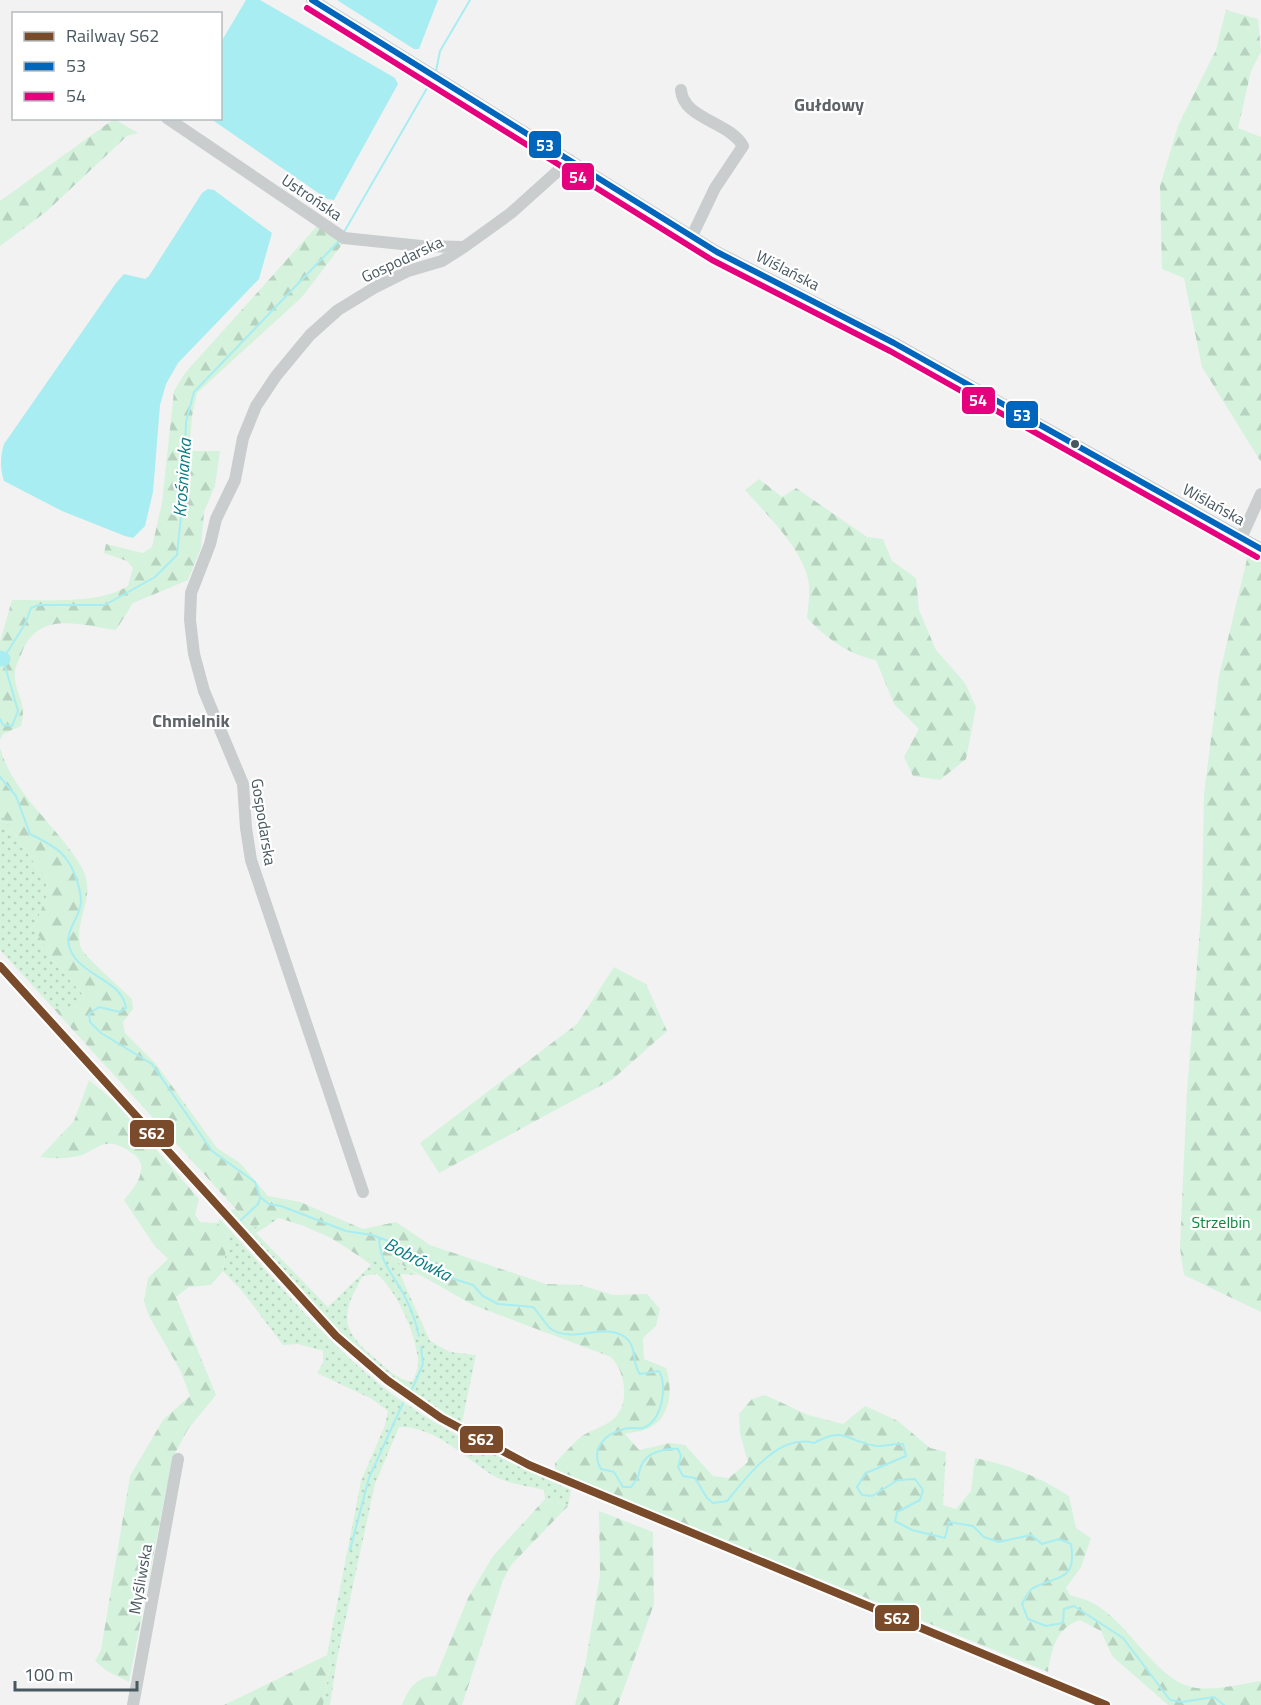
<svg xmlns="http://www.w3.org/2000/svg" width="1261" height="1705" font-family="'Titillium Web',sans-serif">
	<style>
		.grass { fill: url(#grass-dots); fill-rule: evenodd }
		.forest { fill: url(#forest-firs) }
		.water { fill: #a8edf1 }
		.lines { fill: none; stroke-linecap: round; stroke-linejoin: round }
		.stream { stroke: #a8edf1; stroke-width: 2 }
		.river { stroke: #a8edf1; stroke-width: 15 }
		.minor { stroke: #c9cdce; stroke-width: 12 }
		.bus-1-casing { stroke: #fff; stroke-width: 10 }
		.bus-2-casing { stroke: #fff; stroke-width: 10 }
		.bus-1 { stroke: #0065bd; stroke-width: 6 }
		.bus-2 { stroke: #e5007d; stroke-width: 6 }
		.rail-1-casing { stroke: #fff; stroke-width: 12 }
		.rail-1 { stroke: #7a4b2a; stroke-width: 8 }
		.bus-dot { fill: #485860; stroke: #fff; stroke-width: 2 }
		.labels { text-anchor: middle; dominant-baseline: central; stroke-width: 4.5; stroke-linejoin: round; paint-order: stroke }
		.street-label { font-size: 16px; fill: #485860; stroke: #fff }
		.park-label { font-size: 16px; fill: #12873c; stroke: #fff }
		.neighbourhood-label { font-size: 18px; font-weight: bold; fill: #5d6366; stroke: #fff }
		.water-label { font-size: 18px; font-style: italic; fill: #097c84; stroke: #fff }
		.line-badge { stroke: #fff; stroke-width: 2 }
		.badge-label { font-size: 16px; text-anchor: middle; font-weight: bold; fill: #fff }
	</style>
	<defs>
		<pattern id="grass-dots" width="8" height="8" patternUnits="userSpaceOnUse" patternTransform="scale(1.5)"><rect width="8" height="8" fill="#d5f2dd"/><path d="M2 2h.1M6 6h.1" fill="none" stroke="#b8d2c0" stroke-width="1.8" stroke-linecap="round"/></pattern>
		<pattern id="forest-firs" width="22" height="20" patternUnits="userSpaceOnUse" patternTransform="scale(1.5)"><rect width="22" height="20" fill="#d5f2dd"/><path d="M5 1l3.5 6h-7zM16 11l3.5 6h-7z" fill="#b8d2c0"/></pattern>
	</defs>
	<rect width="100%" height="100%" fill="#f2f2f2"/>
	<path class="grass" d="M0,813L46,880L47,895L34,928L55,963L85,997L71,1012L53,1008L0,950Z
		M235,1209L253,1228L269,1219L279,1218L256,1233L328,1307L371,1265L362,1258H390L418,1275L400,1274L430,1341L450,1352L476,1355L461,1427L423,1402L364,1356L329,1323L229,1211ZM377,1274C397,1291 418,1337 418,1364C418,1370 415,1376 412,1382C397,1379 388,1370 377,1360C341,1331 339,1316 363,1276Z
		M220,1219C271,1275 320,1336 379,1384C437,1430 504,1460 571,1490L568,1506L545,1499L544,1490C528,1486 508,1484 494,1476C464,1458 436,1426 399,1427L375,1484L337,1659L330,1705H323L331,1662L327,1655L361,1481L385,1425L388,1411L372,1399L317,1373L323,1363V1351L298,1344L283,1345L243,1292L223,1271L228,1234L217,1223Z"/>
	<path class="forest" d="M1226,10L1258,19L1261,52L1251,71L1238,128L1261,137V462L1202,367L1184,278L1162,269L1160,186L1178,126L1216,50Z
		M114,119L138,133L127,136L47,211L0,246V201Z
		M317,226L344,242L302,297L197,393L192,416L189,451H220L215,486L204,512L201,548L188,580L133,603L116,630C79,625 37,609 21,655C19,660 15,667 15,672C13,692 28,700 21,726L3,734L0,740V642L12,600C49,599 96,605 128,586L133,568L127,561L104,553L106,544L143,553L152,547L162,503L174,391L185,373Z
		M759,479L782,497L796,488L867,537L883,539L892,561L916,578L919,610L936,650L965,683L976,707L966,759L940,780L913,776L904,757L919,729L894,704L876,660C849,655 826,638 807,618C808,608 810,596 809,585C806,552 766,514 745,490Z
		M1248,555L1261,562V1312L1184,1275L1180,1248L1187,1091L1202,903L1204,794L1219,676Z
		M0,748C15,798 57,824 82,868C98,898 72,921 81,948C83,955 123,990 132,999L133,1009L123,1022L125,1033L156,1064L217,1148L240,1163L268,1196L300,1202L363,1229L396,1222L430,1245L546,1284L581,1285L613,1295L647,1294L660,1309L656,1326L643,1338L644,1359L666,1368C673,1388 671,1418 649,1428C642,1432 632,1432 625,1434L639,1450L670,1443L685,1445L713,1476L729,1478L748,1462L740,1434L739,1414L752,1399L765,1395L808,1415L843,1424L865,1406L898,1421L930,1448L946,1452L943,1505L956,1509L971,1491L975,1458C1009,1465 1040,1477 1069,1496L1076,1528L1091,1538L1081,1567L1066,1588L1070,1595C1078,1598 1086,1599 1093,1603C1126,1620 1157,1680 1191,1687C1213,1692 1239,1684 1261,1681V1705H1168L1112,1656L1101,1631L1080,1620C1055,1628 1052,1650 1048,1672L555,1471V1463C564,1454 572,1444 582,1436C591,1430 603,1427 611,1421C631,1407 626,1372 611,1357L473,1305L390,1258H362L331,1238L304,1226L279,1218L269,1219L253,1228L53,1008L71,1012L85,997L55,963L34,928L47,895L46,880L0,813Z
		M614,967L646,984L667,1031L613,1079L439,1173L420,1143L577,1024Z
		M89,1080L113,1100L199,1199L195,1215L200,1222L217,1223L228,1234L223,1271L211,1285L189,1287L176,1297L216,1395L188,1429L172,1459L129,1682L107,1671L95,1661L101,1650L130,1476L163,1420L190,1396L181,1372L149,1316L144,1301L148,1278L168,1259L154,1245L124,1200C137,1185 153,1164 129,1151C123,1147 115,1143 107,1144C99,1144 90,1152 82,1155C68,1159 54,1159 40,1157L74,1121Z
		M545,1499L568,1506L512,1564L503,1580L462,1705H402C408,1689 417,1676 436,1676L468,1598L493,1556Z
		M599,1511L653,1532L654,1604L618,1705H575L586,1661L600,1575Z
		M327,1655L331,1662L323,1705H224Z"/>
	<path class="water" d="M246,0H260L395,78L398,84L334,200L327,199L211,119L220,118L221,42Z
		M337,0H438L419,49H414Z
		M208,189L214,190L272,233L259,279L178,363L166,384L160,405L153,492L145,526L133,538L125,536L62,511L4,481C0,469 0,457 4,444L116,283L124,274L145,279L149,276L202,193Z"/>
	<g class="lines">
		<path class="stream" d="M436,71L440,51L470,0
			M344,232L430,83
			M0,719L3,725L12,726L18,711L3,659L25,624L31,608L39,605H105L155,577L177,555L183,498L186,422L194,392L339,241
			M0,777L16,796L30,834C57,847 70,855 78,884C80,891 82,901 80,907C76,925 59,936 75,958C90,978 122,982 126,1008L120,1012L99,1007L89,1014L90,1022L101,1033L152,1064L212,1151L255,1182L260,1197L269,1204L281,1206L346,1231L372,1235L394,1243L432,1262L442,1275L473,1285L483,1296L498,1304L533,1307C539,1313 545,1324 551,1329C574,1344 603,1322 625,1337C638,1347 631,1363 640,1374L659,1371C668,1386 662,1421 643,1428C637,1429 630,1427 624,1429C604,1434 590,1450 601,1469L614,1472L623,1487H631C641,1475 637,1477 641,1466C646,1452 666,1448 678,1449L681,1456L678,1467L683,1476L695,1478L707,1498L713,1503L727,1501C747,1477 778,1433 814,1443C846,1426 845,1441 876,1446C884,1447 894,1443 903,1444L906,1456L866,1473L857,1487L862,1495L872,1496L898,1480L915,1479L923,1490L920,1500L897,1512L895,1521L912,1530L945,1538L949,1522L973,1526L984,1537L999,1542L1031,1535L1042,1544L1059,1539L1071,1544C1077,1582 1058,1575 1033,1588C1028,1591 1025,1599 1022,1604L1028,1619L1046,1626L1063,1623L1064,1609L1074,1606L1123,1638L1170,1700L1182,1702L1214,1697L1224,1705
			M241,1220L258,1204L260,1198
			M379,1238C380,1263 393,1274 404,1295C411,1308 416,1322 419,1336
			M411,1392L423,1364L421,1347
			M350,1550L369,1478L403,1403"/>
		<path class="river" d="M0,658L3,659"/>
		<path class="minor" d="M312,0L717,252L894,343L1261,549
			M681,90C683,119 730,122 743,146L715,188L692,236
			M167,118L344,238L421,246L464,247L511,213L570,160
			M1241,538L1261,494
			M363,1192L251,860L246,828L243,784L204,691L194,654L190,620L191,593L210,544L216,519L235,480L243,438L256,406L276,376L310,335L338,310L374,288L408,271L442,261L464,247
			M133,1705L178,1459"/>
		<defs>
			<path id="bus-1" d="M312,0L717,252L894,343L1261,549"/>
			<path id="bus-2" d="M307,8L712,260L890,351L1257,557"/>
		</defs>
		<use href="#bus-1" class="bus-1-casing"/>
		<use href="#bus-2" class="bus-2-casing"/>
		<use href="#bus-1" class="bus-1"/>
		<use href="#bus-2" class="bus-2"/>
		<defs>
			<path id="rail-1" d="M0,966L336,1336L387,1380L441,1418L529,1465L1106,1705"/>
		</defs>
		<use href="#rail-1" class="rail-1-casing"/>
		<use href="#rail-1" class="rail-1"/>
	</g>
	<circle class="bus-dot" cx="1075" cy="444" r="5"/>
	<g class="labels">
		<g class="street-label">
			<text transform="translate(312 197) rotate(34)">Ustrońska</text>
			<text transform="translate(402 259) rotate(-25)">Gospodarska</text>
			<text transform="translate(788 270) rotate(27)">Wiślańska</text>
			<text transform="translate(1214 504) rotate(29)">Wiślańska</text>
			<text transform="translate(264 822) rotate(81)">Gospodarska</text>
			<text transform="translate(140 1579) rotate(-80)">Myśliwska</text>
		</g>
		<g class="park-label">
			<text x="1221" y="1222">Strzelbin</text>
		</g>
		<g class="neighbourhood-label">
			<text x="829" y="104">Gułdowy</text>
			<text x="191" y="720">Chmielnik</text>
		</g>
		<g class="water-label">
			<text transform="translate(182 478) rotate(-86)">Krośnianka</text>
			<text transform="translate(418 1259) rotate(28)">Bobrówka</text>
		</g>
	</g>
	<g class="line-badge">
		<rect x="528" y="130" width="34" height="29" rx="6" fill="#0065bd"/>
		<rect x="561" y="162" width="34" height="29" rx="6" fill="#e5007d"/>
		<rect x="961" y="386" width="35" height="29" rx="6" fill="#e5007d"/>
		<rect x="1005" y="400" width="34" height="29" rx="6" fill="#0065bd"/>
		<rect x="129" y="1119" width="46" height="29" rx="6" fill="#7a4b2a"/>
		<rect x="459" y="1425" width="45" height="29" rx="6" fill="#7a4b2a"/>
		<rect x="874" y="1604" width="46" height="28" rx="6" fill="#7a4b2a"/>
	</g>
	<g class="badge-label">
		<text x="545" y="151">53</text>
		<text x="578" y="183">54</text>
		<text x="978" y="406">54</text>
		<text x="1022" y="421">53</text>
		<text x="152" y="1139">S62</text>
		<text x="481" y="1445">S62</text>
		<text x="897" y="1624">S62</text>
	</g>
	<rect x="12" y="12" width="210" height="108" fill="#ffffff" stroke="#b6bcbf" stroke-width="1.5"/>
	<rect x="24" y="32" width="30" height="9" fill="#7a4b2a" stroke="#b6bcbf" stroke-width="1.5"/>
	<text x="66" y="42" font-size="18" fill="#485860">Railway S62</text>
	<rect x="24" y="62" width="30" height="9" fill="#0065bd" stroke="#b6bcbf" stroke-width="1.5"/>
	<text x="66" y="72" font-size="18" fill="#485860">53</text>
	<rect x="24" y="92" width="30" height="9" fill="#e5007d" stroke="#b6bcbf" stroke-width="1.5"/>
	<text x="66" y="102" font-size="18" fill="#485860">54</text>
	<path d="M15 1681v9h122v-9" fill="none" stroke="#485860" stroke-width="3"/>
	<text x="24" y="1681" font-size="18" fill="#485860" stroke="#ffffff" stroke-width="4.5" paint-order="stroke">100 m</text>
</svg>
